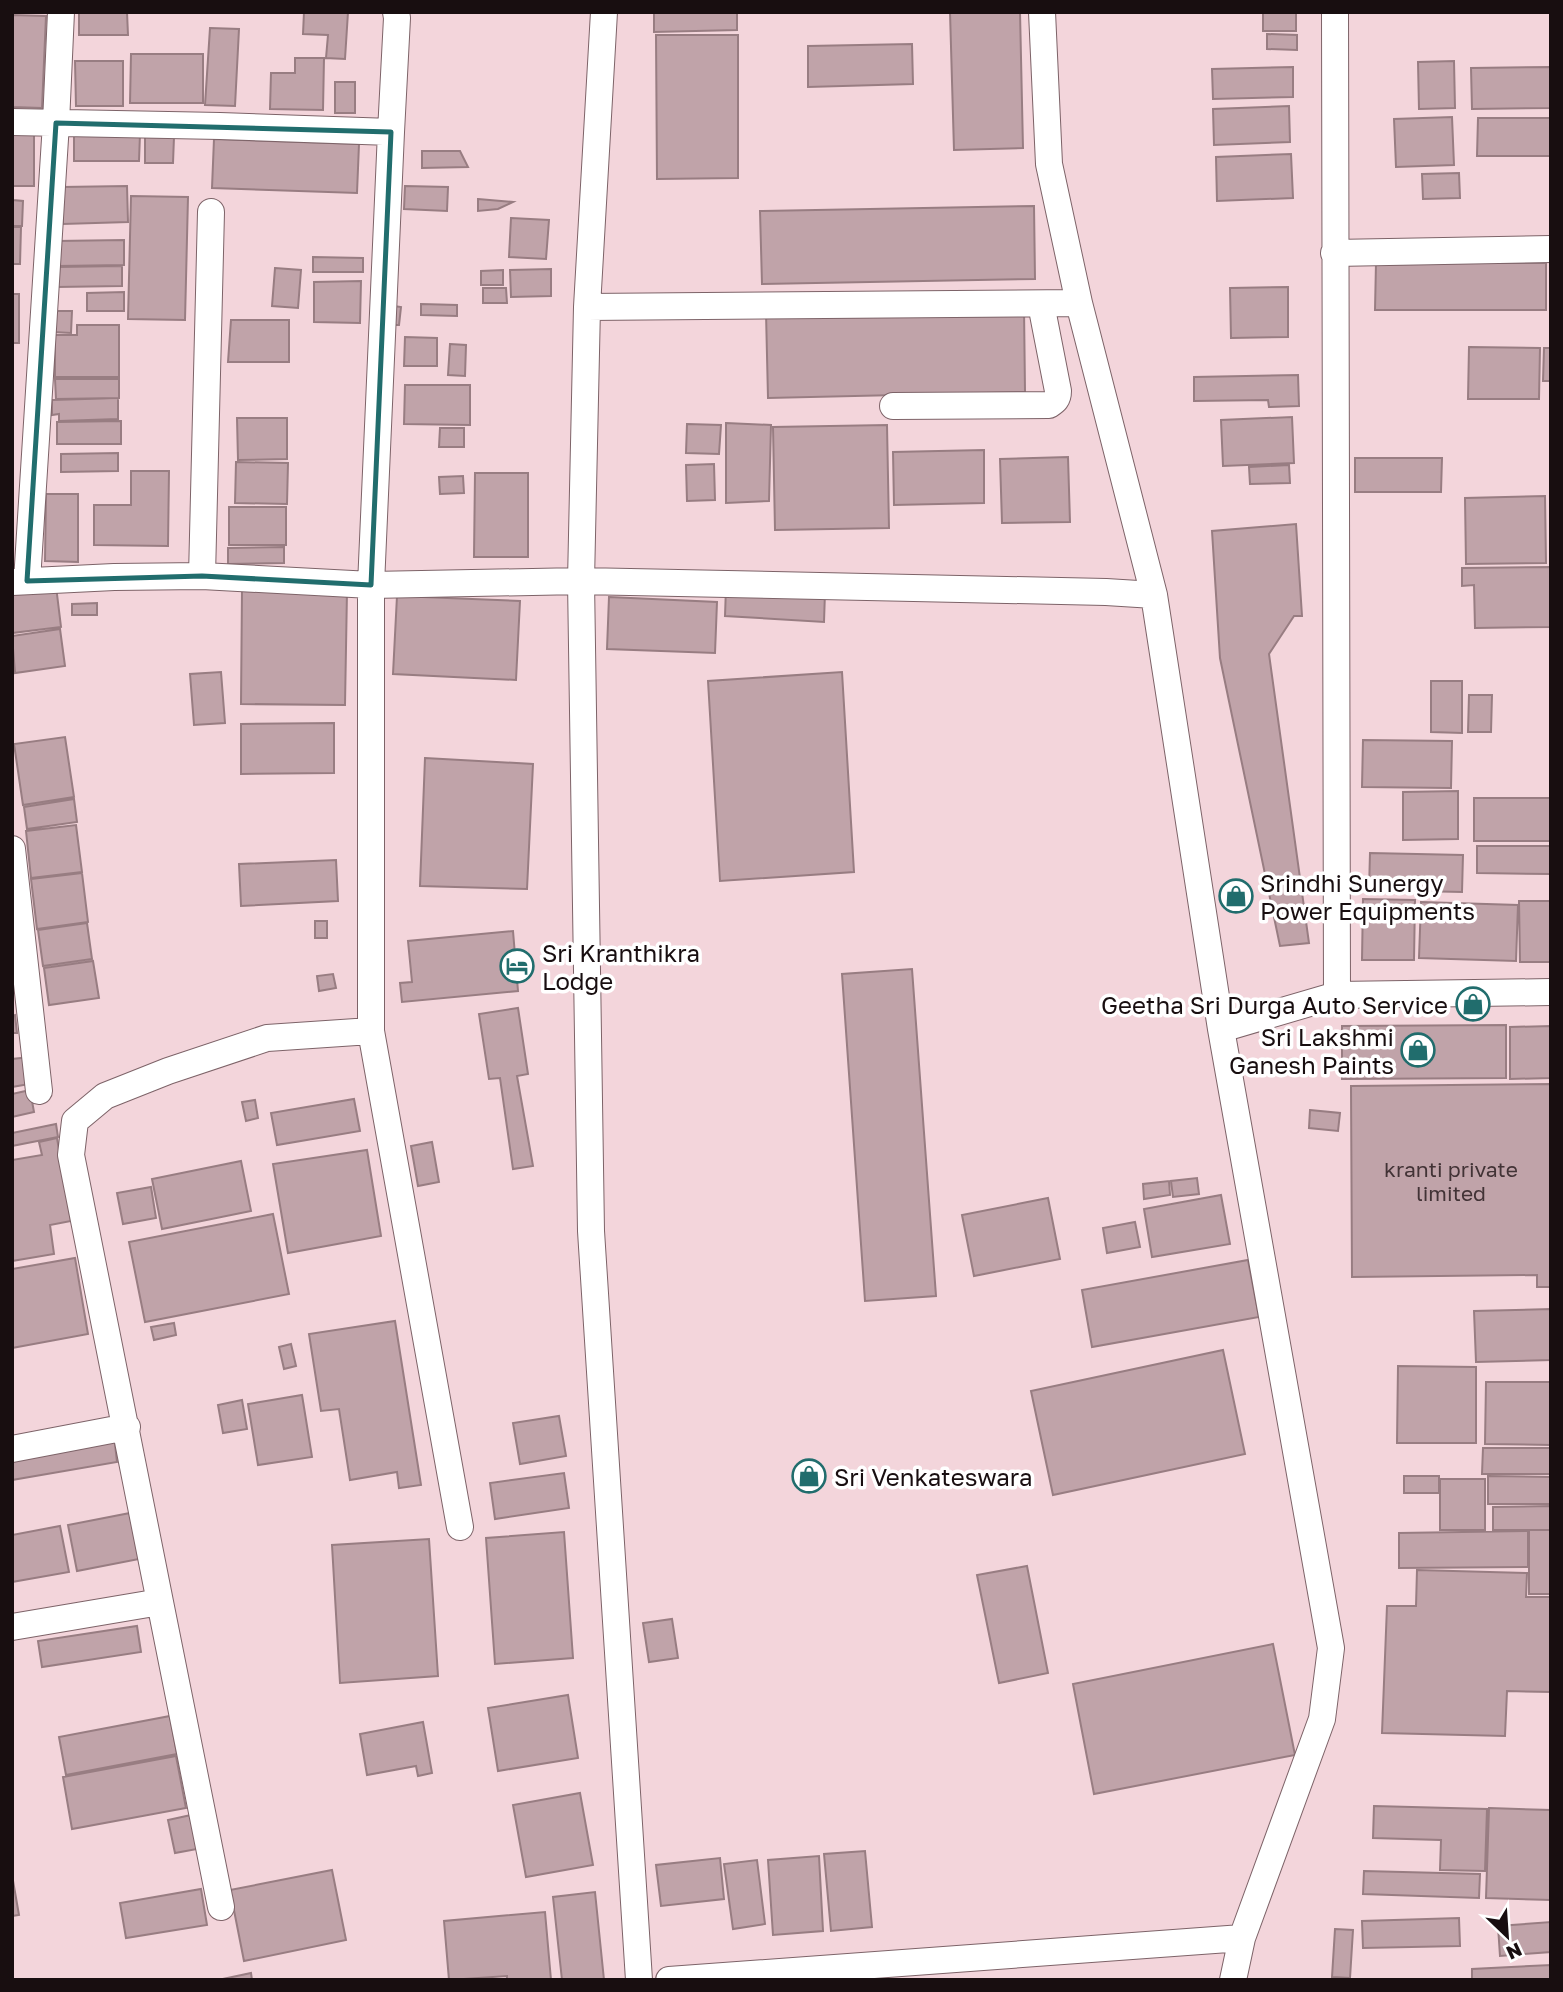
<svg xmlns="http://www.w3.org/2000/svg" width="1563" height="1992" font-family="'Golos Text',sans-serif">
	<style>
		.building { fill: #c0a3a9; stroke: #987d82; stroke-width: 2 }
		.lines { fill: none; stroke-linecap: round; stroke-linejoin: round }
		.minor-casing { stroke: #7d6368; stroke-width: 28 }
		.minor { stroke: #fff; stroke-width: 26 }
		.marked { fill: none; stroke: #216d6d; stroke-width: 5; stroke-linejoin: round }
		.labels { text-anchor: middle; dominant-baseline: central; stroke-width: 7; stroke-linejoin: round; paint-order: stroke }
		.number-label { font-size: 21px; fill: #423336 }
		.poi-label { font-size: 24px; fill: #180e10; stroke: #fff; text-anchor: start }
	</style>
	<rect width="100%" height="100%" fill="#f3d5db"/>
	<path class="building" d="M79,12H127L128,35H79Z
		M304,12H348L345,59L326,58L328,35L303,34Z
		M654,12H737V30L654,32Z
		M950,12H1020L1023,148L954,150Z
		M1263,12H1296V31H1263Z
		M12,15L46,16L42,108L12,107Z
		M210,28L239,29L235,106L205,105Z
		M1267,34L1297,35V50L1267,49Z
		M656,35H738V178L657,179Z
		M912,44L913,84L808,87V46Z
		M131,54H203V103H130Z
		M295,58H324L323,110L270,109L271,73H295Z
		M75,61H123V106H76Z
		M1454,61L1455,108L1419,109L1418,62Z
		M1293,67V97L1213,99L1212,69Z
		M1551,67V108L1472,109L1471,68Z
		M335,82H355V113H335Z
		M1289,106L1290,142L1214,145L1213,109Z
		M1452,117L1454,165L1396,167L1394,119Z
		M1478,118H1551V156H1477Z
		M12,128H34V186H12Z
		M74,133L140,134L139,161H74Z
		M145,136L174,137L173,163H145Z
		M214,139L359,144L357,193L212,188Z
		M422,151H460L468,167L422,168Z
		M1291,154L1293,198L1217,201L1216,157Z
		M1459,173L1460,198L1423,199L1422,174Z
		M127,186L128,222L63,224L62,187Z
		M405,186L448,187L447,211L404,209Z
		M12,190L13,200L23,201L22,226H12Z
		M131,196L188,197L185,320L128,319Z
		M478,199L513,202L498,209L478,211Z
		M1034,206L1035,279L762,284L760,211Z
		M511,218L549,220L546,259L509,257Z
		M12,227H21L20,264H12Z
		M124,240V265L58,266L57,241Z
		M313,257L363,258V272H313Z
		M1376,263H1546V310H1375Z
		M122,266V286L57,287V267Z
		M275,268L301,270L298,308L272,306Z
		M551,269V296L511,297L510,270Z
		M503,270V285H481V271Z
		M361,281L360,323L314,322V282Z
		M1288,287V337L1231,338L1230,288Z
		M483,288H506L507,303H483Z
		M124,292V311H87V293Z
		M12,294H19V343H12Z
		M421,304L457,305V316L421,315Z
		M394,306L401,307L399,325H393Z
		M1024,308L1025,392L768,398L766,313Z
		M55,311H72L71,333L53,332Z
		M231,320H289V362H228Z
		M77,325H119V377H55V335H77Z
		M405,337L437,338V366H404Z
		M450,344L466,345L465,376L448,375Z
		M1469,347L1540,348L1539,399H1468Z
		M1544,348H1551V381H1543Z
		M1298,375L1299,406L1269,407L1268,400L1194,401V377Z
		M55,379H119V398L56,399Z
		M405,385H470V425L404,424Z
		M118,398V419L59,421V414L52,415V400Z
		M1292,417L1294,463L1223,466L1221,420Z
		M237,418H287V459L238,460Z
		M121,421V444H57V422Z
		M726,423L771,425L769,501L726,503Z
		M687,424L721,425L719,454L686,453Z
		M887,425L889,528L775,530L773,427Z
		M440,428H464V447H439Z
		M984,450V503L894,505L893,452Z
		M118,453V471L61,472V454Z
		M1068,457L1070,522L1002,523L1000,459Z
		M1355,458H1442L1441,492H1355Z
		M236,462L288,463L287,504L235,503Z
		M714,464L715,500L687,501L686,465Z
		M1289,465L1290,483L1250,484L1249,467Z
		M131,471H169L168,546L94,545V505H131Z
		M475,473H528V557H474Z
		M463,476L464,493L440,494L439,477Z
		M46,494H78V562L45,561Z
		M1545,496L1546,563L1466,564L1465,498Z
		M229,507H286V545H229Z
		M1296,524L1302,616H1294L1269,654L1309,943L1280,946L1220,658L1212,531Z
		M284,547V563L228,564V548Z
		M1551,567V627L1475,628L1474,585L1462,586V568Z
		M56,586L61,627L12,633V591Z
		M726,587L825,592L824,622L725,616Z
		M242,590L347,591L345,705L241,704Z
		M397,596L520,601L516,680L393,674Z
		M609,597L717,602L715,653L607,649Z
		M97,603V615H72V604Z
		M60,629L65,666L15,673L12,636Z
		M221,672L225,723L194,725L190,674Z
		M842,672L854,872L720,881L708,681Z
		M1431,681H1462V733L1431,732Z
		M1469,695H1492L1491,732H1468Z
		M334,723V773L241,774V724Z
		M65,737L74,797L23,805L14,744Z
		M1363,740L1452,741L1451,788L1362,787Z
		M425,758L533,764L527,889L420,886Z
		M1458,791V839L1403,840V792Z
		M1474,798H1551V841H1474Z
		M74,799L77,822L27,829L24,807Z
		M76,825L82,872L31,878L26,831Z
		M1477,846H1551V874L1477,873Z
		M1370,853L1463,855L1462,892L1369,890Z
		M336,860L338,901L241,906L239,864Z
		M82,873L88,922L37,929L31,879Z
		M1363,899L1415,900L1414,960H1362Z
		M1519,901H1551V962H1520Z
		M1421,902L1518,905L1516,961L1419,958Z
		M315,921H327V938H315Z
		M87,923L92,959L43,966L38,930Z
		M513,931L518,991L402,1002L400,983L412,982L408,941Z
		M93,961L99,998L49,1005L44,968Z
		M912,969L936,1296L865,1301L842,974Z
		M333,974L336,988L319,991L317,976Z
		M518,1008L528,1074L517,1076L533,1166L513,1169L500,1078L489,1079L479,1014Z
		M15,1015L17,1033H12V1016Z
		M1506,1025V1078L1342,1079V1026Z
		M1551,1026V1078L1510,1079V1027Z
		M30,1057L35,1083L12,1087V1059Z
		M1551,1084V1287H1537V1275L1352,1277L1351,1086Z
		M30,1090L34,1112L12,1117V1094Z
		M354,1099L360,1131L277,1145L271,1113Z
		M255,1100L258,1118L246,1121L242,1102Z
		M1310,1110L1340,1113L1338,1131L1309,1128Z
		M56,1124L58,1137L12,1146V1133Z
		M57,1138L71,1221L50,1225L54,1254L12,1261V1160L42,1155L39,1142Z
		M432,1142L439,1182L418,1186L411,1146Z
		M367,1150L381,1236L288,1253L273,1164Z
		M241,1161L251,1211L162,1229L152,1179Z
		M1197,1178L1199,1194L1173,1197L1171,1181Z
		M1169,1181L1170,1195L1144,1199L1143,1184Z
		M151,1187L156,1218L123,1224L117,1193Z
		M1221,1195L1230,1244L1152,1257L1144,1209Z
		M1048,1198L1060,1259L974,1276L962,1215Z
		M273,1214L289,1294L145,1322L129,1242Z
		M1135,1222L1140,1247L1107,1253L1103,1228Z
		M75,1258L88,1334L12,1348V1269Z
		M1248,1260L1259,1317L1092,1347L1082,1290Z
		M1551,1309V1360L1476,1362L1474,1311Z
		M395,1321L421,1485L399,1488L397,1472L350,1480L339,1409L321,1411L309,1334Z
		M174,1323L176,1335L154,1340L151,1327Z
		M291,1344L296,1366L284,1369L279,1347Z
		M1223,1350L1245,1454L1053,1495L1031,1391Z
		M1398,1366L1476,1367V1443H1397Z
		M1486,1382H1551V1445L1485,1444Z
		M302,1395L312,1457L258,1465L248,1404Z
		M242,1400L247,1429L223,1433L218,1405Z
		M559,1416L566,1456L520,1464L513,1423Z
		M114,1435L117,1462L12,1480V1453Z
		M1483,1448H1551V1474H1482Z
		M564,1473L569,1508L495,1519L490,1483Z
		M1404,1476H1439V1493H1404Z
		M1488,1476L1551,1477V1504H1488Z
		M1440,1479H1485V1530H1440Z
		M1551,1506V1530H1493V1507Z
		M130,1513L139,1559L77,1571L68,1525Z
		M60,1526L69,1572L12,1582V1535Z
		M1529,1530H1551V1594H1529Z
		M1528,1531V1567L1399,1568V1533Z
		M564,1532L573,1658L495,1664L486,1538Z
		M429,1539L438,1676L340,1683L332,1545Z
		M1027,1566L1048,1673L999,1683L977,1575Z
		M1417,1570L1527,1573L1526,1597H1551V1692L1507,1691L1505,1736L1382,1733L1387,1606H1416Z
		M672,1619L678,1658L649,1662L643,1623Z
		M137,1626L141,1652L42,1667L38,1641Z
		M1273,1644L1295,1755L1094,1794L1073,1684Z
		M568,1695L578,1758L498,1771L488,1708Z
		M170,1716L177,1754L66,1775L59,1737Z
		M423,1722L432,1773L418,1776L416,1766L367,1775L360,1734Z
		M176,1756L186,1808L72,1829L63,1777Z
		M580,1793L593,1865L526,1877L513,1805Z
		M1374,1806L1487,1809L1485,1871L1440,1870L1441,1840L1373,1838Z
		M1489,1808L1551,1810V1900L1486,1898Z
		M191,1815L197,1849L175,1853L168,1820Z
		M865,1851L872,1927L831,1931L824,1854Z
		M819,1856L823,1931L773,1935L768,1860Z
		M720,1858L724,1899L661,1906L656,1865Z
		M757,1860L765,1924L733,1929L724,1864Z
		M332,1870L346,1940L244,1961L230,1890Z
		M1364,1871L1480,1874L1479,1898L1363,1894Z
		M12,1875L19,1915L12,1916Z
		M201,1889L207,1925L126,1938L120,1903Z
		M595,1892L604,1980H562L553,1897Z
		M545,1912L551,1980H507V1976L449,1980L444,1921Z
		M1459,1918L1460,1946L1363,1948L1362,1921Z
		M1551,1922V1952L1500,1956L1498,1926Z
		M1335,1929L1353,1930L1350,1978L1332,1977Z
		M1551,1965V1980H1472V1969Z
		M251,1973L252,1980H218Z"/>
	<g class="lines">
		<defs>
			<path id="minor" d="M396,12L397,18L391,132L371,585V1031L460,1527
				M604,12L587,307L581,581L591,1231L639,1980
				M1042,12L1049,164L1079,303L1154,595L1221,1029L1331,1648L1322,1719L1242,1938L1233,1980
				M1335,12L1337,995
				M12,122L220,126L391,132
				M1334,253L1551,249
				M587,307L1079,303
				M893,406L1049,405C1055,401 1058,399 1058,391L1041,304
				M202,576L211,212
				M27,581L56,123L61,12
				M12,582L114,577L202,576L371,585L581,581L1106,592L1154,595
				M12,849L39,1091
				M1221,1029L1337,995L1551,992
				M12,1449L127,1427
				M160,1602L221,1907
				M12,1627L160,1602L71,1155L75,1121L105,1096L168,1071L267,1038L371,1031
				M669,1980L1242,1938"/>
		</defs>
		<use href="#minor" class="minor-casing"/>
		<use href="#minor" class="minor"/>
	</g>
	<path class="marked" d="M56,123L391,132L371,585L202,576L27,581Z"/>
	<defs>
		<symbol id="shop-ring" viewBox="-11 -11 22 22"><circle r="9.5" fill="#fff" stroke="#216d6d" stroke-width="1.5"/><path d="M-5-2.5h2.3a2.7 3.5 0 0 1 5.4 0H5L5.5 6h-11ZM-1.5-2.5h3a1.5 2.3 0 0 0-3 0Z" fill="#216d6d"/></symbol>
		<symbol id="hotel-ring" viewBox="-11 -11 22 22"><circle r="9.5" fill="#fff" stroke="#216d6d" stroke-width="1.5"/><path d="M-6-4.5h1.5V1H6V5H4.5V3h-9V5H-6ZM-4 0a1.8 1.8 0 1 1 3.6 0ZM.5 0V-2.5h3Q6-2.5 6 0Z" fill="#216d6d"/></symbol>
	</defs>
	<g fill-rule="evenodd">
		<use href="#shop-ring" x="1217" y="877" width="38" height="38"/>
		<use href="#hotel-ring" x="498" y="947" width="38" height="38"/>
		<use href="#shop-ring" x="1454" y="985" width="38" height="38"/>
		<use href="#shop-ring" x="1399" y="1031" width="38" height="38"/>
		<use href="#shop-ring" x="790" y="1457" width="38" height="38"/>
	</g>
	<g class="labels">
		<g class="number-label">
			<text x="1451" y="1169">kranti private<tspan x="1451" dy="24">limited</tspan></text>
		</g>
		<g class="poi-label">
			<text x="1260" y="882">Srindhi Sunergy<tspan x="1260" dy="28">Power Equipments</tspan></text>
			<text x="542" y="952">Sri Kranthikra<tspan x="542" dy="28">Lodge</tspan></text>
			<text x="1448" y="1004" text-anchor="end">Geetha Sri Durga Auto Service</text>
			<text x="1394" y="1036" text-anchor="end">Sri Lakshmi<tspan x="1394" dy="28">Ganesh Paints</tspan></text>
			<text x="834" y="1476">Sri Venkateswara</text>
		</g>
	</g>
	<rect width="1563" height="1992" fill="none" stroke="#180e10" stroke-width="28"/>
	<g transform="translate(1507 1936) rotate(155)" stroke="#ffffff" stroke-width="5" paint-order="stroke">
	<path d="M0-5L12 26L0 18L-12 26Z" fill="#180e10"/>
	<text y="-10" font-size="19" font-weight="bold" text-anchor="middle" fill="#180e10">N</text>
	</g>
</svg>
